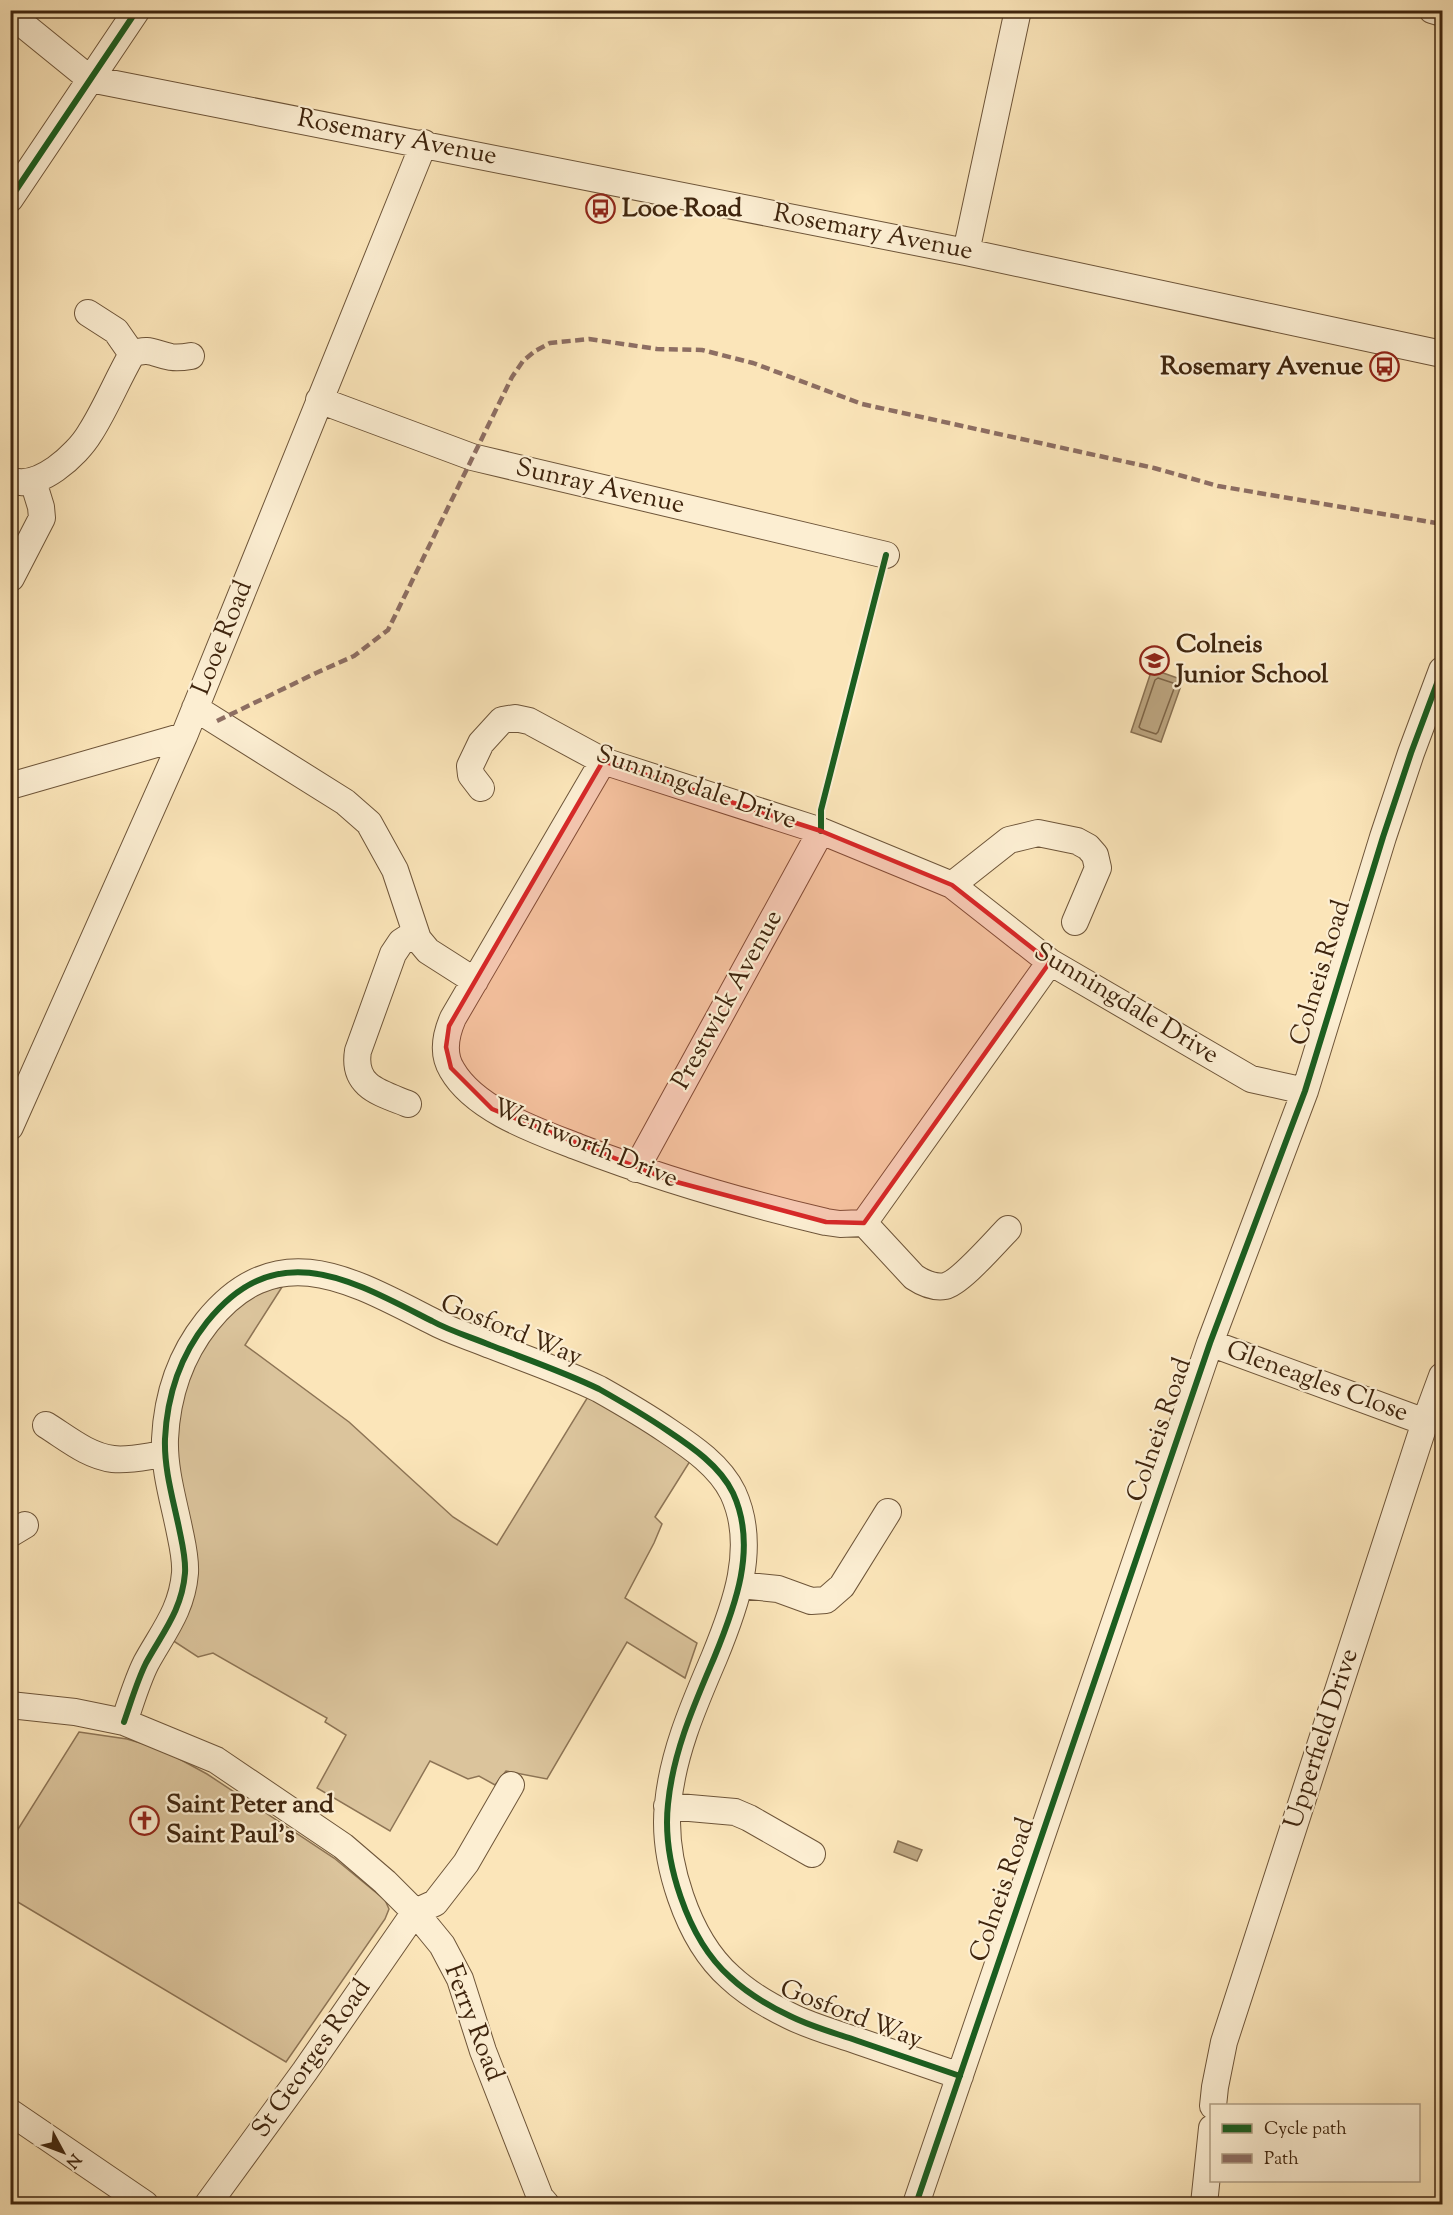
<svg xmlns="http://www.w3.org/2000/svg" width="1453" height="2215" font-family="'Sorts Mill Goudy',serif">
	<style>
		.green { fill: #dbc49c; stroke: #8d7455; stroke-width: 1.5 }
		.water { fill: #bba47f; stroke: #897152; stroke-width: 1.5 }
		.lines { fill: none; stroke-linecap: round; stroke-linejoin: round }
		.shore { stroke: #7d6446; stroke-width: 1.5 }
		.minor-casing { stroke: #6e5539; stroke-width: 28 }
		.minor { stroke: #fceed2; stroke-width: 26 }
		.quiet { stroke: #8d6e63; stroke-width: 4.5; stroke-dasharray: 9 4.5; stroke-linecap: butt }
		.cycleway-casing { stroke: #fceed2; stroke-width: 10 }
		.cycleway { stroke: #1b5e20; stroke-width: 6 }
		.marked { fill: #d62828; fill-opacity: 0.2; stroke: #d62828; stroke-width: 4.5; stroke-linejoin: round }
		.labels { text-anchor: middle; dominant-baseline: central; stroke-width: 4.5; stroke-linejoin: round; paint-order: stroke }
		.street-label { font-size: 26px; fill: #3f250e; stroke: #fceed2 }
		.poi-label { font-size: 26px; font-weight: bold; fill: #3f250e; stroke: #fceed2; text-anchor: start }
	</style>
	<rect width="100%" height="100%" fill="#fbe5b9"/>
	<filter id="stains"><feTurbulence type="fractalNoise" baseFrequency=".00333" numOctaves="4"/><feColorMatrix values="0 0 0 0 .2 0 0 0 0 .09 0 0 0 0 .02 0 0 0 .5 -.17"/></filter>
	<radialGradient id="worn" r=".72"><stop offset=".6" stop-color="#630" stop-opacity="0"/><stop offset="1" stop-color="#630" stop-opacity=".3"/></radialGradient>
	<path class="green" d="M282,1287L245,1345L349,1422L453,1517L497,1545L589,1395L692,1458L655,1517L662,1524L654,1543L625,1598L697,1643L685,1678L627,1642L547,1779L506,1771L495,1785L479,1776L468,1779L430,1761L390,1831L317,1788L346,1735L325,1722L327,1718L213,1653L198,1657L172,1640L176,1466L175,1429L184,1385L203,1345L231,1311L263,1290Z
		M79,1732L127,1739L161,1749L207,1774L334,1858L385,1900L389,1909L385,1919L286,2062L11,1898L10,1842Z"/>
	<path class="water" d="M1152,669L1183,680L1161,742L1131,732Z
		M898,1841L922,1850L917,1861L894,1852Z"/>
	<g class="lines">
		<path class="shore" d="M1158,678L1173,683L1175,686L1158,732L1156,734L1141,729L1139,727L1155,680Z"/>
		<defs>
			<path id="minor" d="M1432,10L1442,13
				M10,14L90,79L966,252L1442,354
				M10,199L137,10
				M966,252L1018,10
				M88,313L116,331L132,354
				M319,400L472,457L886,555
				M10,480C38,491 77,455 90,433C106,408 117,380 132,354C150,347 154,354 171,357C178,358 185,357 191,356
				M11,578L42,518L41,507L33,481
				M195,708L345,802L369,823L395,870L418,939L428,951L475,981
				M603,761L453,1018C446,1034 442,1054 452,1070C475,1110 537,1131 578,1147C659,1178 741,1202 826,1222L840,1224L864,1223L914,1277C923,1283 933,1288 945,1286C960,1283 995,1242 1008,1229
				M10,786L184,736
				M481,788L471,775L470,766L481,743L502,720L515,718L529,721L603,761L821,831L952,885L1050,962L1251,1079L1305,1091
				M952,885L1009,840L1038,833L1077,841L1088,847L1095,855L1098,868L1075,922
				M408,1104C381,1093 352,1087 358,1051L393,954L401,942L415,933
				M10,1127L184,736L424,143
				M636,1169L821,831
				M864,1223L1050,962
				M1210,1343L1425,1422
				M46,1425C67,1438 88,1456 113,1459C130,1461 148,1456 165,1454
				M10,1534L25,1525
				M740,1585L778,1589L811,1601L826,1600L842,1586L888,1512
				M10,1705L75,1712L124,1722L216,1760L343,1846L385,1882L415,1912L442,1945L460,1979L483,2051L540,2197L546,2204
				M124,1722C131,1702 137,1681 146,1663C163,1632 182,1610 185,1573C186,1558 182,1543 179,1528C173,1499 164,1469 165,1439C167,1396 180,1356 207,1322C277,1235 351,1280 432,1321C450,1331 471,1337 490,1345C526,1359 564,1372 599,1389C622,1402 646,1416 668,1431C692,1447 720,1466 733,1493C758,1547 735,1607 714,1658C694,1705 673,1752 668,1804C662,1859 687,1939 730,1977C747,1993 769,2006 790,2016C812,2027 835,2033 858,2041C892,2053 926,2064 960,2076
				M667,1806L735,1812L749,1818L812,1854
				M1213,2106L1215,2087L1224,2042L1425,1422L1442,1376
				M10,2112L145,2204
				M208,2204L305,2071L415,1912L435,1903L466,1863L511,1785
				M916,2204L1210,1343L1305,1091L1383,837L1411,753L1442,670
				M1204,2204L1212,2128"/>
		</defs>
		<use href="#minor" class="minor-casing"/>
		<use href="#minor" class="minor"/>
		<path class="quiet" d="M217,721L316,673L354,656L388,630L512,377L523,361L535,351L550,343L589,339L657,349L702,350L753,363L862,404L1154,468L1218,486L1442,524"/>
		<defs>
			<path id="cycleway" d="M10,199L137,10
				M821,831V810L886,555
				M124,1722C131,1702 137,1681 146,1663C163,1632 182,1610 185,1573C186,1558 182,1543 179,1528C173,1499 164,1469 165,1439C167,1396 180,1356 207,1322C277,1235 351,1280 432,1321C450,1331 471,1337 490,1345C526,1359 564,1372 599,1389C622,1402 646,1416 668,1431C692,1447 720,1466 733,1493C758,1547 735,1607 714,1658C694,1705 673,1752 668,1804C662,1859 687,1939 730,1977C747,1993 769,2006 790,2016C812,2027 835,2033 858,2041C892,2053 926,2064 960,2076
				M916,2204L1210,1343L1305,1091L1383,837L1411,753L1442,670"/>
		</defs>
		<use href="#cycleway" class="cycleway-casing"/>
		<use href="#cycleway" class="cycleway"/>
	</g>
	<path class="marked" d="M603,761L821,831L952,885L1050,962L864,1223L826,1222L669,1180L492,1109L451,1068L446,1047L449,1026Z"/>
	<defs>
		<symbol id="bus-ring" viewBox="-11 -11 22 22"><circle r="9.5" fill="#fceed2" stroke="#8f2418" stroke-width="1.5"/><path d="M-5-6H5V4H4V6H2V4H-2V6H-4V4H-5ZM-3.5-4V0h7V-4ZM-3.5 1.2v1.5H-2V1.2ZM2 1.2v1.5H3.5V1.2Z" fill="#8f2418"/></symbol>
		<symbol id="school-ring" viewBox="-11 -11 22 22"><circle r="9.5" fill="#fceed2" stroke="#8f2418" stroke-width="1.5"/><path d="M0-5L7-2L0 1L-7-2ZM-4 1L0 2.5L4 1V4Q0 6-4 4Z" fill="#8f2418"/></symbol>
		<symbol id="church-ring" viewBox="-11 -11 22 22"><circle r="9.5" fill="#fceed2" stroke="#8f2418" stroke-width="1.5"/><path d="M-1.2-6h2.4v3.5h3.3v2.4h-3.3V6h-2.4V-.1h-3.3v-2.4h3.3Z" fill="#8f2418"/></symbol>
	</defs>
	<g fill-rule="evenodd">
		<use href="#bus-ring" x="584" y="192" width="33" height="33"/>
		<use href="#bus-ring" x="1368" y="350" width="33" height="33"/>
		<use href="#school-ring" x="1138" y="644" width="33" height="33"/>
		<use href="#church-ring" x="128" y="1804" width="33" height="33"/>
	</g>
	<g class="labels">
		<g class="street-label">
			<text transform="translate(397 138) rotate(11)">Rosemary Avenue</text>
			<text transform="translate(873 233) rotate(11)">Rosemary Avenue</text>
			<text transform="translate(600 487) rotate(13)">Sunray Avenue</text>
			<text transform="translate(223 638) rotate(-68)">Looe Road</text>
			<text transform="translate(696 788) rotate(19)">Sunningdale Drive</text>
			<text transform="translate(1321 973) rotate(-73)">Colneis Road</text>
			<text transform="translate(728 1000) rotate(-61)">Prestwick Avenue</text>
			<text transform="translate(1126 1004) rotate(31)">Sunningdale Drive</text>
			<text transform="translate(585 1144) rotate(22)">Wentworth Drive</text>
			<text transform="translate(511 1331) rotate(22)">Gosford Way</text>
			<text transform="translate(1317 1382) rotate(20)">Gleneagles Close</text>
			<text transform="translate(1160 1430) rotate(-71)">Colneis Road</text>
			<text transform="translate(1322 1739) rotate(-72)">Upperfield Drive</text>
			<text transform="translate(1003 1890) rotate(-71)">Colneis Road</text>
			<text transform="translate(851 2015) rotate(21)">Gosford Way</text>
			<text transform="translate(473 2023) rotate(69)">Ferry Road</text>
			<text transform="translate(312 2059) rotate(-55)">St Georges Road</text>
		</g>
		<g class="poi-label">
			<text x="622" y="209">Looe Road</text>
			<text x="1363" y="367" text-anchor="end">Rosemary Avenue</text>
			<text x="1176" y="645">Colneis<tspan x="1176" dy="30">Junior School</tspan></text>
			<text x="166" y="1805">Saint Peter and<tspan x="166" dy="30">Saint Paul's</tspan></text>
		</g>
	</g>
	<rect width="1453" height="2215" fill="none" stroke="#fbe5b9" stroke-width="36"/>
	<rect x="12" y="12" width="1429" height="2191" fill="none" stroke="#3f250e" stroke-width="3"/>
	<rect x="18" y="18" width="1417" height="2179" fill="none" stroke="#3f250e" stroke-width="1.5"/>
	<rect x="1210" y="2104" width="210" height="78" fill="#fceed2" stroke="#b09e84" stroke-width="1.5"/>
	<rect x="1222" y="2124" width="30" height="9" fill="#1b5e20" stroke="#b09e84" stroke-width="1.5"/>
	<text x="1264" y="2134" font-size="18" fill="#3f250e">Cycle path</text>
	<rect x="1222" y="2154" width="30" height="9" fill="#8d6e63" stroke="#b09e84" stroke-width="1.5"/>
	<text x="1264" y="2164" font-size="18" fill="#3f250e">Path</text>
	<g transform="translate(63 2152) rotate(131)" stroke="#fceed2" stroke-width="4.5" paint-order="stroke">
	<path d="M0-4.5L10 22L0 15L-10 22Z" fill="#3f250e"/>
	<text y="-9" font-size="16" font-weight="bold" text-anchor="middle" fill="#3f250e">N</text>
	</g>
	<rect width="100%" height="100%" filter="url(#stains)"/>
	<rect width="100%" height="100%" fill="url(#worn)"/>
</svg>
